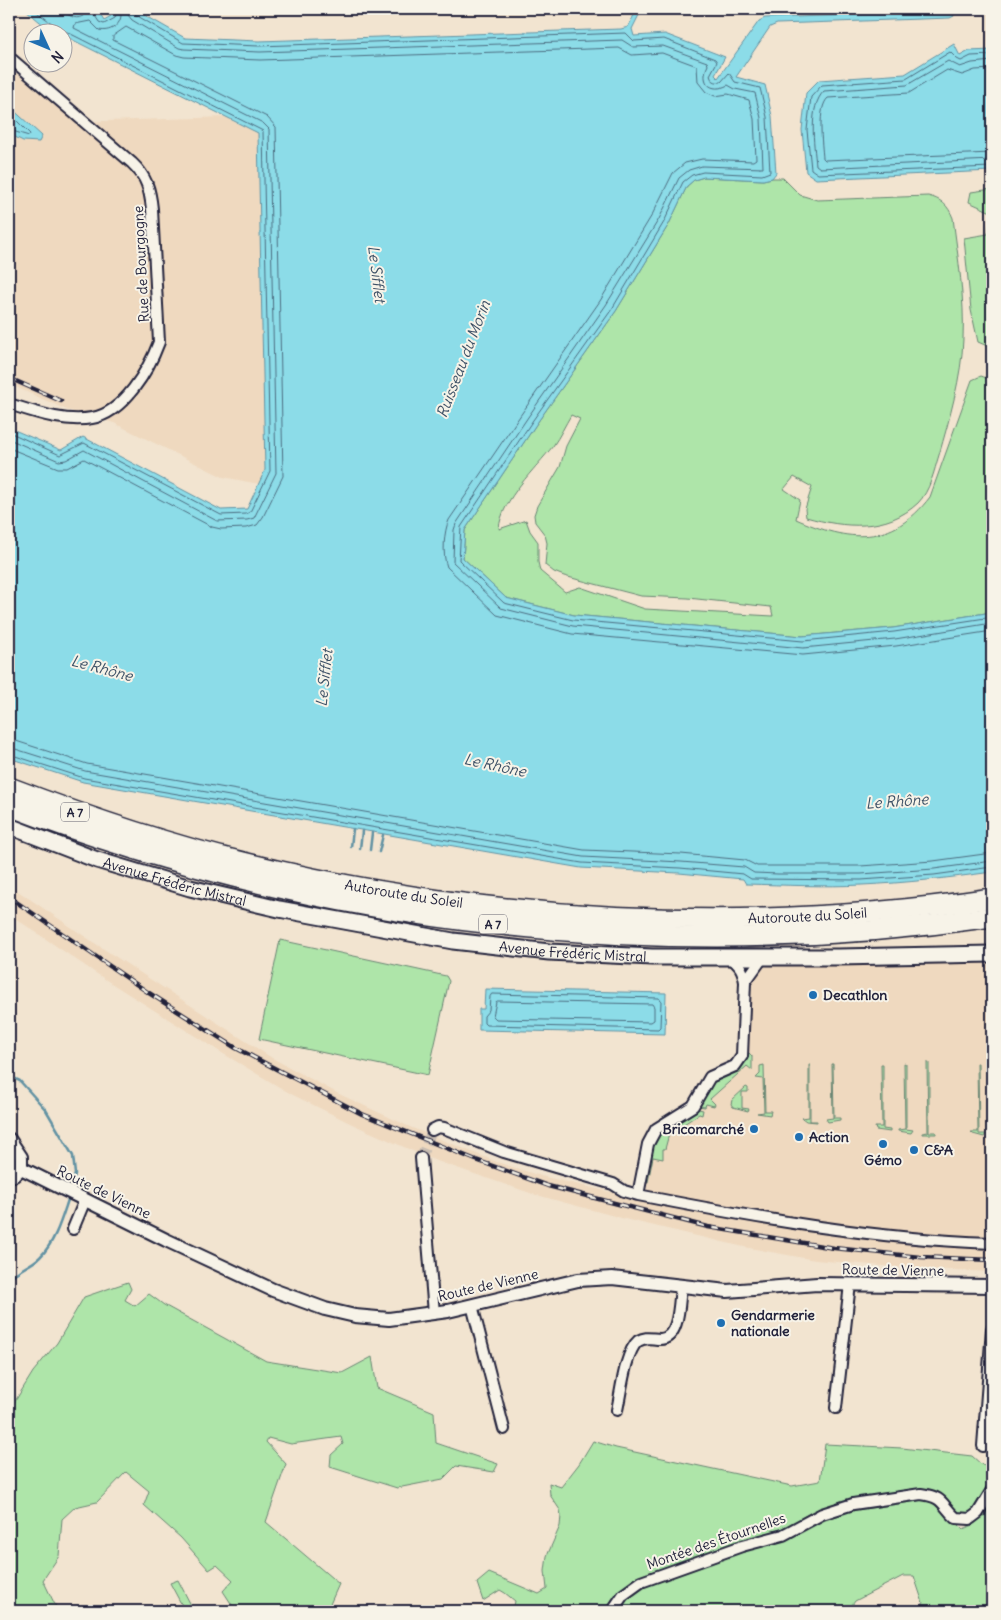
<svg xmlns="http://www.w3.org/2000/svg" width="1001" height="1620" font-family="Delius,sans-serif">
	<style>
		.built { fill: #efd9bf }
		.green { fill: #aee5a9; stroke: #688472; fill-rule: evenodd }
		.water { fill: #8cdce8; stroke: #6292a3 }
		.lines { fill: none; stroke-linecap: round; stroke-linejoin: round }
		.shore { stroke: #4c6c80; stroke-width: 1 }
		.stream { stroke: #6292a3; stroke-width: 2.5 }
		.minor-tunnel { stroke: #c8bdb2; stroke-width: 10; stroke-dasharray: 10 5; stroke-linecap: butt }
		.minor-casing { stroke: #22223b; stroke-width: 14 }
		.tertiary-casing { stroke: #22223b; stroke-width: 16 }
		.secondary-casing { stroke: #22223b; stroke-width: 19 }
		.motorway-casing { stroke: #22223b; stroke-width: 22 }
		.minor { stroke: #f7f3e8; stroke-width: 10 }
		.tertiary { stroke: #f7f3e8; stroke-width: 12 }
		.secondary { stroke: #f7f3e8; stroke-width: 15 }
		.motorway { stroke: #f7f3e8; stroke-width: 19 }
		.rail-casing { stroke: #22223b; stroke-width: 4.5 }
		.rail { stroke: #f7f3e8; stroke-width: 2.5; stroke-dasharray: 8; stroke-linecap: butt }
		.poi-dot { fill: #1f6fb2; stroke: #f7f3e8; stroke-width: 2 }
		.labels { text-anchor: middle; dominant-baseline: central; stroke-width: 4; stroke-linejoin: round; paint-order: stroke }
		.shield { fill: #f7f3e8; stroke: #62616f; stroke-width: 1 }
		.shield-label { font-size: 12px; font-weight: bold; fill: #22223b }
		.street-label { font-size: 14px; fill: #22223b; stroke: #f7f3e8 }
		.poi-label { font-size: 14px; font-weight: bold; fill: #22223b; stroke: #f7f3e8; text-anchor: start }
		.water-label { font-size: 15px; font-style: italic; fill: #3c5066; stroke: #f7f3e8 }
	</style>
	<rect width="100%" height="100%" fill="#f2e4d0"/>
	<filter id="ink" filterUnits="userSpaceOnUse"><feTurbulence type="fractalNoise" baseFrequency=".02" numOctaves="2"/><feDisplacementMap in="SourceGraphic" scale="10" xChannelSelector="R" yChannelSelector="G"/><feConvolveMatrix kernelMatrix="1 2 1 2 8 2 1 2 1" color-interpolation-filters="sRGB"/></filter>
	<g filter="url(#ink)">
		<path class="built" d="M9,67L76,122L227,117L258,133L265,470L259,484L223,477L114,423L67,410L9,384Z
			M9,885L96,944L230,1031L272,1058L337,1093L410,1127L497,1162L541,1176L645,1200L647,1189L645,1181L652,1141L743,1064L747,1054L752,983L757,973L766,966L992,960V1272L907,1268L815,1260L744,1247L629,1220L533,1194L431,1159L352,1124L291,1094L222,1053L103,978L9,914Z"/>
		<path class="green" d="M704,177L763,180L772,178H783L800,195L817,200L928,196C941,199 948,205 953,218C958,258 965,299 963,339C962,376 949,420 939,455C934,471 930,491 918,503C887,532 844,528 806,517L805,509L812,487L794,477L784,489L800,500L796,519C848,542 892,547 930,497L972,380L981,376L992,380V612L893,628L802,636L574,615L506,598L463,558L465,530L537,423L616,311L669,224L687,186L694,180ZM571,415L580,419L566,446L560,467L537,506L534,515L535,522L545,535L547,543L545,565L554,572L564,576L641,596L688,598L771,607L773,616L645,609L580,587L565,592L540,571L538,562V542L530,531L526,520L499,529C501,500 536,468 553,446C560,436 565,425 571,415Z
			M992,189V348L978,342L971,310L964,238L988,234L991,212L969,202L971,192Z
			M280,940L446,976L449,981L428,1075L259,1039Z
			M749,1053L752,1056V1070L747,1066L710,1099L715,1104L714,1106L706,1104L705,1107L697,1106L715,1078L738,1069Z
			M904,1063L906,1064V1129L913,1130L911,1133L898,1131V1130L905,1129Z
			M927,1063H929V1132H936V1134H922V1133L928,1132Z
			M977,1063H978L979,1134H986L984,1137L973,1134L971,1132H978Z
			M832,1064H833L834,1118H840V1120L828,1122L826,1119L833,1118Z
			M881,1064H883V1129L890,1130V1132L876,1130L875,1127H882Z
			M764,1065L765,1111H771L770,1115L757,1113L764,1112L763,1079L756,1078L760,1074V1066Z
			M809,1065H810V1121H817V1122L806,1121L802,1118L809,1117Z
			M746,1087L748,1088V1092H742V1108L749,1109L748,1111L733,1107L731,1104L732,1100Z
			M694,1108L703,1110L702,1115L699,1114L669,1134L665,1149H663V1159L653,1157L648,1182L645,1180L652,1141L656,1133Z
			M128,1282L131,1289L125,1300L135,1306L149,1294L164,1305L266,1361L342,1373L372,1357L377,1388L434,1412L436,1443L498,1464L494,1472L456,1466L443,1479L397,1488L330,1467L331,1455L343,1444L341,1437L291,1444L268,1438L266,1442L286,1464L266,1522L339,1584L327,1611H236L223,1591L233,1580L217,1565L209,1570L181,1538L144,1505L149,1491L126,1472L97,1502L75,1507L62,1519L59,1556L43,1580L58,1611H9V1411L33,1372L57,1343L84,1297Z
			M593,1441L616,1448L792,1486L820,1481L825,1444L902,1448L972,1456L982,1465L992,1468V1483L971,1515L961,1516L940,1495L867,1500L833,1505L813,1511L775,1534L643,1576C626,1585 614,1593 607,1611H513L515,1601L505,1593L500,1590L483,1601L477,1583L489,1573L539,1594L547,1589L545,1571L547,1556L560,1526L561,1516L560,1510L550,1495L549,1483L561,1487L579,1464Z
			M992,1498V1611H924L923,1603L914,1576H903L855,1601L848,1611H618L624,1602L643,1587L752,1547L782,1541L824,1517L837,1513L923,1500L939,1505L963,1529C982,1522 983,1515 992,1498Z
			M178,1580L194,1611H185L170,1583Z"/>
		<path class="water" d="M25,9H66L75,13L82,12L87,9H97L104,20L111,16L108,9H134L185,38L259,41L621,29L628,27L637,9H642L632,29L634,36L665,34L725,57L715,75L718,78L759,21L765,18L942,12V9L953,10L954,16L950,18L777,24L770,27L736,77L765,85L772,116L776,173L772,178L763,180L704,177L694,180L687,186L669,224L616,311L537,423L465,530L463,558L506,598L574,615L802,636L893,628L992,612V872C949,878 906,883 862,885C824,887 785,885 746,884L743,879L679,873L581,868L83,782L9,758V414L14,416L12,429L61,450L83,437L221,510L247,509L265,470L258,133L63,35L62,32C48,32 36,18 25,9Z
			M954,44L960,56L969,51L992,50V171L816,179L806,172L802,130L806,93L819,80L905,74Z
			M9,106L42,136L39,142L23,141L9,134Z
			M485,989L666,993L665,1034L479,1030V1009H484Z"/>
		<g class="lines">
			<path class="shore" d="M65,9L67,14C80,22 82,15 92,11L99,22L104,24L115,18L116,14L113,9
				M127,9L128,15L132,20L179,48L184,49L260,52L622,40L633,47L663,46L707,62L708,65C699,82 711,94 728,85L735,89L755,93L761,118L763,168L702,166L689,170L679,178L659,219L606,305L528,417L456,524L454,530L453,562L501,608L573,626L803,648L895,639L992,623
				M133,9L136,15L183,43L259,46L626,33L634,41L664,39L715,59L717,62L710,75C711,81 716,83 721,82L729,73L735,82L760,88L767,117L770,172L762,175L703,172L692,175L683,182L664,222L612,309L533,420L461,527L459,560L504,603L573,620L803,641L894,632L992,617
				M992,55L971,56L961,61L957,59L950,52L906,79L822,85L811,97L807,130L811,169L818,174L992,167
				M992,61L972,63L960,67L948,61L907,85L824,91C808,107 814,144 816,165L820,168L992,160
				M992,69L975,70L962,75L947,70L909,93L828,98C817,108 822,144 823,158L825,160L992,153
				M9,113L30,134L29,136L9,130
				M9,432L60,455L84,443L221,515L246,514L250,512L270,471L263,131L67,32L59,31C55,24 40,15 33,9
				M9,439L59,461L66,460L84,450L217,521L247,520L254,518L276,473L269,129L263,123L74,28L75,24L90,21L99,30C112,33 125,22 120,9
				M9,448L58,468H67L84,459L212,527L221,529L246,528L257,525L263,517L283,476L276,127L267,117L113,40V36L126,27L176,55L184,57L260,60L619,48L632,55L662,53L697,66L698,82L706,92L715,96L728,94L749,100L754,119L756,159L753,161L702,159L685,163L673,173L652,215L600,301L522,413L449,520C444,531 442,554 447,567L497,615L572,634L803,655L896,646L992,631
				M9,740L16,741L87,764L584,850L681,854L745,860L757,866H860L933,861L992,853
				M9,747L85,771L583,857L681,862L744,867L754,873L778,874H861L934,869L992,861
				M9,754L84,778L582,863L680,868L743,874L751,879L861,880L934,875L992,867
				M492,994L659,998L661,1001L660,1027L658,1029L486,1025L484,1023V1016L489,1010L490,997Z
				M498,1001L652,1004L654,1007V1020L651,1022L496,1019L493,1016L496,1002Z"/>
			<path class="stream" d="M351,847L353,829
				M360,849L362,831
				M370,850L372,833
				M379,852L383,835
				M9,1076L20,1081L46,1110L73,1156L75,1174L71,1189
				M9,1279C18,1269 31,1266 40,1257C56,1241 62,1217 69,1197"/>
			<path class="minor-tunnel" d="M421,1158L432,1130"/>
			<defs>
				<path id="minor" d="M9,57L132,163C147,177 150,190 152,209L159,342C149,369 124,413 92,418C64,423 35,412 9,404
					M745,982L763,957
					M432,1130L438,1127L444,1128L504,1152L613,1184L624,1191L638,1195C755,1218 873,1239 992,1243
					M421,1158L434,1313
					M638,1195L648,1144L656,1129L693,1106L710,1077L735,1066L742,1056L745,982C743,970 740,965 730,957
					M73,1229L85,1200
					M472,1305L504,1429
					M836,1408L850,1284
					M617,1410C621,1393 625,1352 638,1341C646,1336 652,1339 660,1339C680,1339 679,1301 681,1287
					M983,1446L992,1329
					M612,1611L623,1595L641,1582L742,1546L783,1535L822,1514L853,1504L921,1494C945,1497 941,1505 956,1518L970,1519L978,1513L992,1490"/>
				<path id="tertiary" d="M9,1139L21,1157V1168
					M21,1168L166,1240L273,1290L325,1309L355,1316L389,1319L448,1311L578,1280L612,1278L727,1291L817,1284L992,1286
					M9,1177L14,1175L21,1168"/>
				<g id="secondary">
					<path id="s1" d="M9,826L97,860L190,888L279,909L453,941L549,952L652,957H838L992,954"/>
				</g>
				<g id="motorway">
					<path id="s2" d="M9,787C85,816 163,843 243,862C486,922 745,935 992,898"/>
					<path d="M9,806C319,925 663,965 992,917"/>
				</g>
			</defs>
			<use href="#minor" class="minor-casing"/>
			<use href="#tertiary" class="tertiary-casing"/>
			<use href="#secondary" class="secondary-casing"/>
			<use href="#motorway" class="motorway-casing"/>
			<use href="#minor" class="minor"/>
			<use href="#tertiary" class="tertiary"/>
			<use href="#secondary" class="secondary"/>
			<use href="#motorway" class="motorway"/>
			<defs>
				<path id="rail" d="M9,378L61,401
					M9,897L149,993L236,1048L362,1114L476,1160L548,1186L708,1227L834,1248L920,1257L992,1260"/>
			</defs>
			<use href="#rail" class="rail-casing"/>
			<use href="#rail" class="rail"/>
		</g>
	</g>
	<g class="poi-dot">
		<circle cx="813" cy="995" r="5"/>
		<circle cx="754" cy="1129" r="5"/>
		<circle cx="799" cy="1137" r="5"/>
		<circle cx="883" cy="1144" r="5"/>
		<circle cx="914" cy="1150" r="5"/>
		<circle cx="721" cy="1323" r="5"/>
	</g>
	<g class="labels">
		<g class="shield">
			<rect x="61" y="802.5" width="28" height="19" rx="4"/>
			<rect x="479" y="914.5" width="28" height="19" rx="4"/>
		</g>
		<g class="shield-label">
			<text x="75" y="812">A 7</text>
			<text x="493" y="924">A 7</text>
		</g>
		<g class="street-label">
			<text transform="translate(141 264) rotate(-93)">Rue de Bourgogne</text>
			<text stroke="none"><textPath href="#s1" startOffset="175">Avenue Frédéric Mistral</textPath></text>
			<text stroke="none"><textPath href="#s2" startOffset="410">Autoroute du Soleil</textPath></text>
			<text stroke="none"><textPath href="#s2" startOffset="815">Autoroute du Soleil</textPath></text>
			<text stroke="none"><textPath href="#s1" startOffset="580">Avenue Frédéric Mistral</textPath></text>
			<text transform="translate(104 1192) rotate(26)">Route de Vienne</text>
			<text transform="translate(893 1270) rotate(1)">Route de Vienne</text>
			<text transform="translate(488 1285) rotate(-13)">Route de Vienne</text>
			<text transform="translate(716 1541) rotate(-19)">Montée des Étournelles</text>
		</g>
		<g class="poi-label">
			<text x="823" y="995">Decathlon</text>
			<text x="744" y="1129" text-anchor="end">Bricomarché</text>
			<text x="809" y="1137">Action</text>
			<text x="924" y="1150">C&amp;A</text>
			<text x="883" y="1160" text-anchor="middle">Gémo</text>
			<text x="731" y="1315">Gendarmerie<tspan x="731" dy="16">nationale</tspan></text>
		</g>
		<g class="water-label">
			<text transform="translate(377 274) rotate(83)">Le Sifflet</text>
			<text transform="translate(463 359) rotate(-69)">Ruisseau du Morin</text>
			<text transform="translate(102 668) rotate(15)">Le Rhône</text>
			<text transform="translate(324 678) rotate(-84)">Le Sifflet</text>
			<text transform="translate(495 765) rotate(12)">Le Rhône</text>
			<text transform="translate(897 801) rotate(-4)">Le Rhône</text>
		</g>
	</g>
	<rect width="1001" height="1620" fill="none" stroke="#f7f3e8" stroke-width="30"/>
	<rect x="15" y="15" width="971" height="1590" fill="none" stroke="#22223b" stroke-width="2" filter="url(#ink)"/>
	<g transform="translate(48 48) rotate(134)"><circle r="24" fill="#f7f3e8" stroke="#a29fa3"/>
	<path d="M0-4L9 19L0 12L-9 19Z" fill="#1f6fb2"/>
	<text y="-8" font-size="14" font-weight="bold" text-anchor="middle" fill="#22223b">N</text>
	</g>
</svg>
